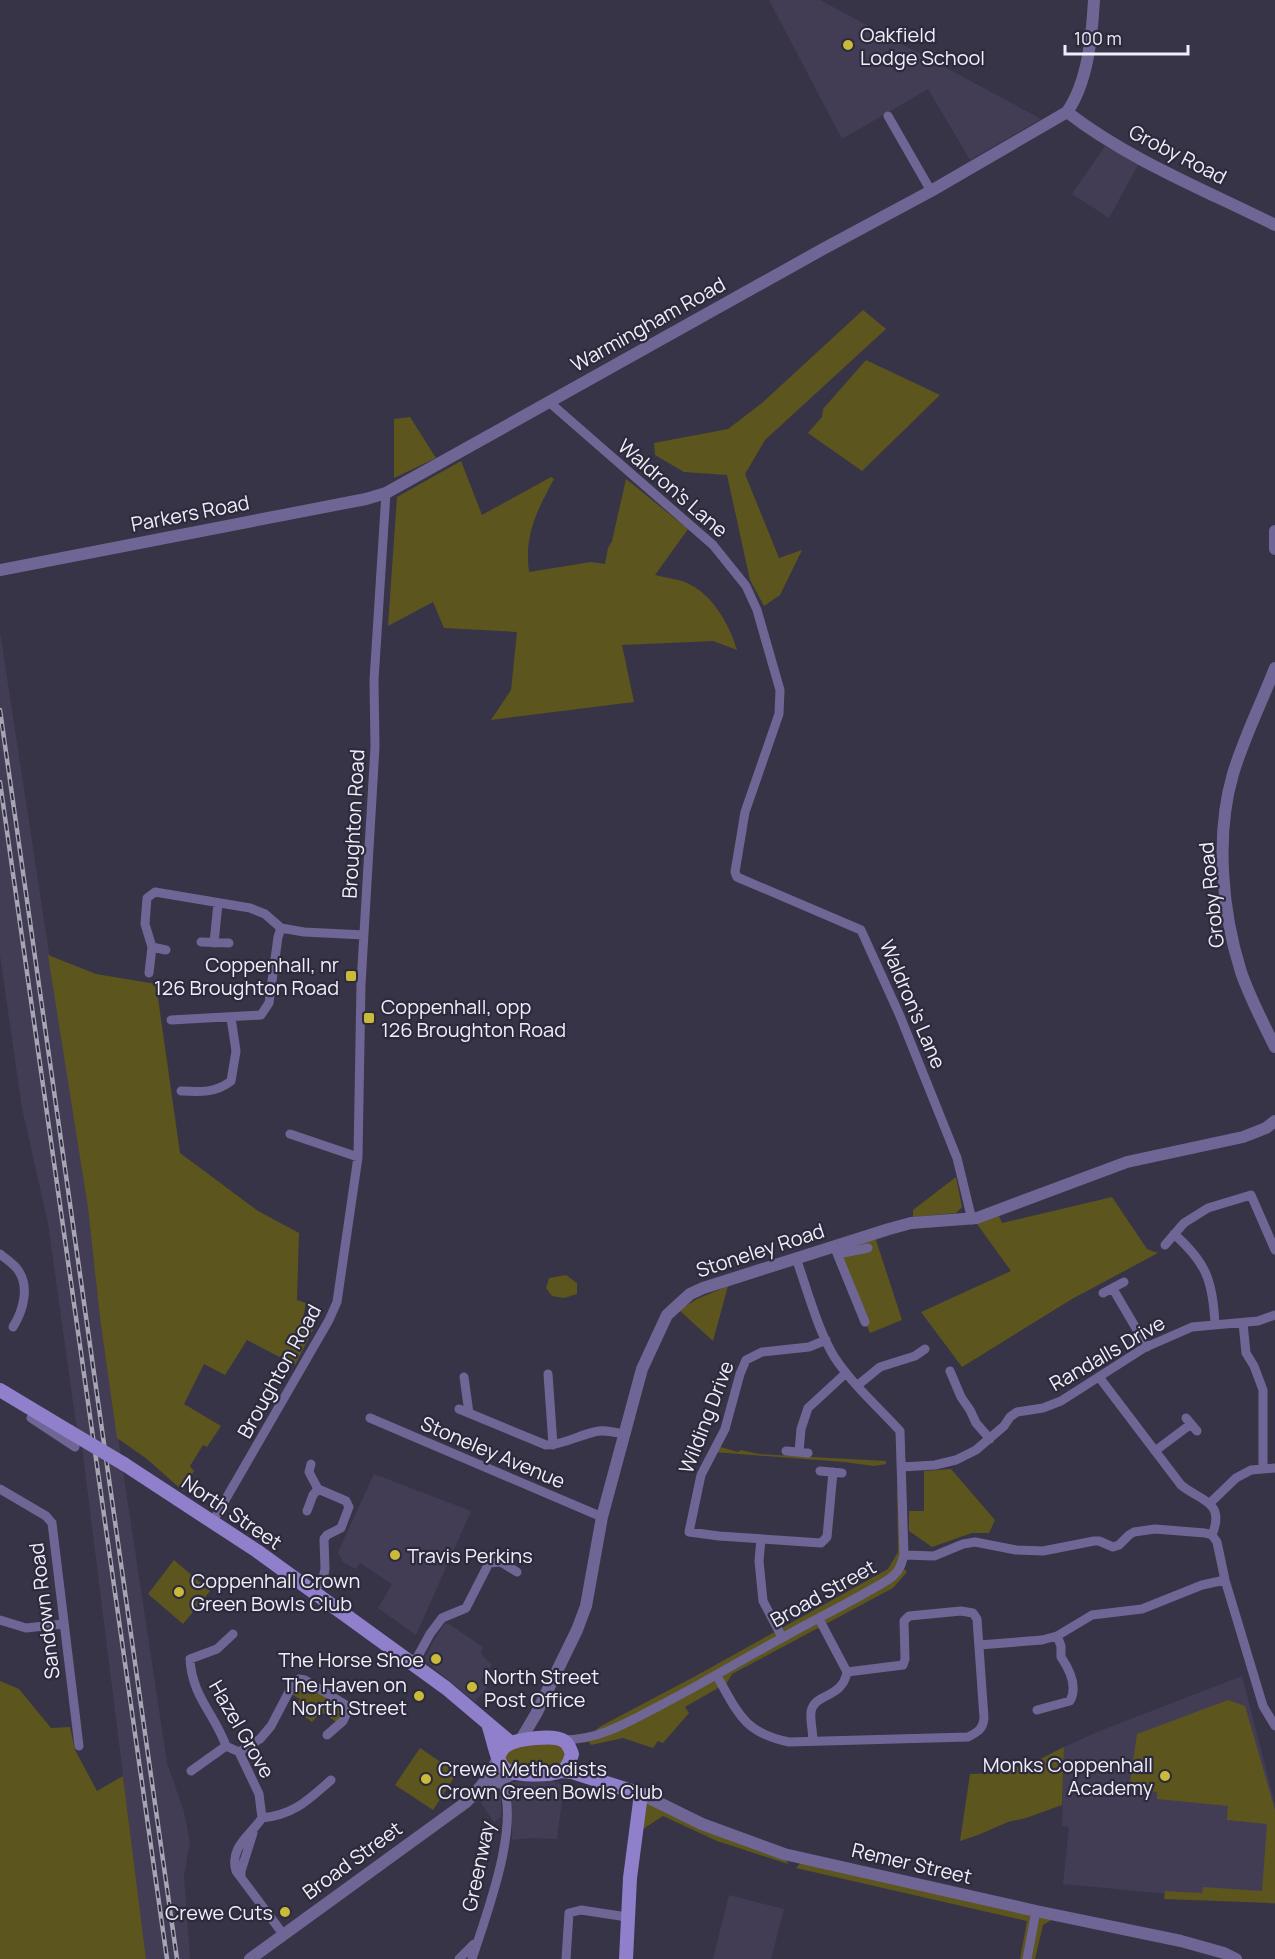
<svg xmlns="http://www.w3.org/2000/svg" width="1275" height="1959" font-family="Manrope,sans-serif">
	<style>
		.built { fill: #423d55 }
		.green { fill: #5c551e }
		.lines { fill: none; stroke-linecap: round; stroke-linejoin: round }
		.minor { stroke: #706696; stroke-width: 9 }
		.tertiary { stroke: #706696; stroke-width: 12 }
		.secondary { stroke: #907fcb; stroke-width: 14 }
		.rail-casing { stroke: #a7a4b4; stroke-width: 4.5 }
		.rail { stroke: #2d2a3c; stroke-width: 2; stroke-dasharray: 7; stroke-linecap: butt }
		.secondary-bridge { stroke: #907fcb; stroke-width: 14 }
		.poi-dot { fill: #caba3a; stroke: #2d2a3c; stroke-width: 2 }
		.labels { text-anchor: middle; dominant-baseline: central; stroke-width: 4.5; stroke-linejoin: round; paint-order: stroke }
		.poi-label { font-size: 20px; fill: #f0eefb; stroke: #2d2a3c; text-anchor: start }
		.street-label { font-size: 20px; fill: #f0eefb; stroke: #2d2a3c }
	</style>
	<rect width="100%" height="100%" fill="#373447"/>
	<path class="built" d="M769,0H820L1041,119L970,160L928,89L842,139Z
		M1105,146L1139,163L1109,218L1072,194Z
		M0,632L88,1208L100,1318L167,1763L184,1812L190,1842L184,1876L190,1959H146L82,1447L76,1424L48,1223L22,1108L3,977L0,955Z
		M374,1474L471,1511L416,1635L378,1608L392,1584L360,1563L356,1569L343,1562L338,1552Z
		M445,1623L449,1624L483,1647L481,1654L492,1665L480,1681L487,1687L475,1702L424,1660L434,1640Z
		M1242,1676L1275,1804V1904L1063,1884L1069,1827L1062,1826L1064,1747L1097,1732Z
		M550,1780L564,1785L557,1839L532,1838L512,1840V1782Z
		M496,1791L501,1796V1817L494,1822L480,1802Z
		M729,1895L784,1909L771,1959H713Z"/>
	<path class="green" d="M863,310L886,329L765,440L745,474L779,558L802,550L780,595L764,606L750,580L727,475L684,472L655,455L654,443L728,429L762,403Z
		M866,360L940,395L862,471L808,433L822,417L823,409Z
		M410,417L436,458L394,478V419Z
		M461,461L482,515L551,477L554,479C537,511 524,534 529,572L591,562L605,564L608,548L612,541L626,479L688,529L655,575C666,578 681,579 691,585C714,597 730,626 737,650L713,641L622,645L634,702L491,720L511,690L517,632L444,628L433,602L388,626L397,497Z
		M48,955L96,974L156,984L180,1153L258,1211L299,1233L297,1300L306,1303L302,1323L315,1326L295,1365L247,1340L225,1375L204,1364L184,1404L221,1426L207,1447L203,1445L190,1466L194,1471L183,1491L147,1459L117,1438L100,1318L88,1208Z
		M956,1177L962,1207L956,1213L913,1217V1210Z
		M1112,1197L1147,1249L1158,1253L1072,1299L962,1367L921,1312L1011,1271L977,1224L999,1216L1002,1223Z
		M875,1237L902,1320L870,1333L834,1246Z
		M566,1275L577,1283V1294L564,1298L552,1296L546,1288L549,1278Z
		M728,1286L713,1341L679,1310L697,1299Z
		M717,1446L738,1452L741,1450L759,1454L886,1461V1464L874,1466L844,1462L713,1452Z
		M951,1469L995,1520L989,1533H972L932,1547L909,1531V1511H924V1471Z
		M897,1474L901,1565L907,1572L893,1588L732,1674L724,1688H718L685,1707L689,1713L663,1743L658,1741L653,1748L623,1738L591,1745L586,1738L601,1726L690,1679L888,1569L898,1552Z
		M174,1560L210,1591L183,1624L148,1594Z
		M299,1679L346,1705L343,1721H335L321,1712L312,1722L295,1710L300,1699L293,1695L290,1688Z
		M0,1681L19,1689L51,1728L70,1727L75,1750L97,1791L123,1776L146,1959H0Z
		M1228,1700L1245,1706L1275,1810V1903L1164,1899L1165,1891L1202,1893L1203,1887L1262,1891L1267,1824L1227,1820L1228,1806L1157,1799V1792L1129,1789L1137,1734Z
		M563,1740L569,1763L514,1773L501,1750Z
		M1064,1747L1062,1805L1026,1818L1008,1822L978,1835L960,1841L970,1774L998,1773L1038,1760Z
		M420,1748L457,1773L433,1810L395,1785Z
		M641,1794L784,1854L788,1864L717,1841L663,1816L643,1829Z
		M804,1859L1053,1919L1043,1925L1035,1959H1020L1027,1921L796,1868Z"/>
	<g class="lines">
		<path class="minor" d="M888,116L931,191
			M549,402L713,545L746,586L757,610L780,690L779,714L745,812L735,872L737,877L861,930L900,1016L957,1158L972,1220
			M201,942L229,943
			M214,943L218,903
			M152,947L166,950
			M149,973L152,947L145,924L147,898L155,892L250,908L265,914L281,928L304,932L364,935
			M171,1020L261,1015L269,1003L278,937L281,928
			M181,1091C200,1092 216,1093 231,1081L236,1051L231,1018
			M290,1134L358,1157
			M1174,1234C1207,1263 1213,1282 1215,1325
			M1165,1245L1184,1223L1208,1208L1251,1195L1275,1250
			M834,1246L865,1322
			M0,1254C6,1259 14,1264 18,1270C30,1287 23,1311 13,1327
			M838,1254L868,1248
			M1113,1289L1147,1347
			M1103,1293L1124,1282
			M1243,1323L1246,1353L1254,1366L1263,1390V1469
			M826,1340L809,1347L762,1352L746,1360L740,1374L725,1429L701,1475L689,1532L719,1536L821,1543L827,1537L833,1472
			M950,1371L961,1397L970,1410L976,1423L990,1439
			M548,1374L553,1445
			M464,1377L469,1413
			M1099,1377L1181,1485C1200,1501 1226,1501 1212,1535
			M858,1385L880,1367L915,1356L925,1349
			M459,1409L546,1445C563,1445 577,1436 594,1432C604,1429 613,1432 623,1434
			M35,1411L31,1418L75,1447
			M370,1418L602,1517
			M1186,1418L1197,1431
			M786,1451L808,1453
			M1155,1451L1191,1424
			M799,1452L801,1429L808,1408L846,1373
			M311,1464L309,1472L318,1489L346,1501L349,1507L341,1528L327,1535L324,1539L325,1569L323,1579L312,1593
			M901,1467L935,1465L956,1460L976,1450L1004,1426L1010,1417L1017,1412L1043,1408L1061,1401L1144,1348L1192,1327L1258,1321L1275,1315
			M820,1471L842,1473
			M0,1489L46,1516L52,1523L79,1746
			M1210,1503L1236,1478L1251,1470L1275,1468
			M307,1511L313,1495L318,1489
			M213,1521L329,1320L337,1302L358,1157L361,984L375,747L374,680L386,493
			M1212,1535L1217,1542L1225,1580L1263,1706L1275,1726
			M761,1539L759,1561L763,1601L782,1637
			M904,1555L934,1556L963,1544L975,1542L1016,1550L1043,1551L1094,1541H1099L1113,1547L1119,1545L1129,1535L1134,1532L1155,1529L1205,1533L1212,1535
			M819,1619L847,1672
			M0,1620L26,1628L63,1624
			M233,1634L217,1649L190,1659C192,1697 215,1714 226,1746L239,1752L259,1794L262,1818C250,1836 229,1847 236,1871L283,1934
			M979,1645L1042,1640L1057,1636L1092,1615L1142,1609L1202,1585L1225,1580
			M413,1665L430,1634L442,1618L466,1608L489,1563L501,1562L517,1572
			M717,1676C738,1713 744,1733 789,1742L968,1737C978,1732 983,1729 984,1718L977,1619L973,1613L961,1611L909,1616L904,1621L905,1659L903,1665L847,1672C842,1700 814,1692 811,1712C810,1721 813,1732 813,1741
			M1037,1710L1070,1701C1078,1686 1070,1670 1061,1657V1646L1057,1636
			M563,1740C600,1740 630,1721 661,1705C702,1684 741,1660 782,1638C810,1622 839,1608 867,1592C875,1587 887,1582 894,1575C900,1570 902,1562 904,1555L900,1431C878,1407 853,1385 835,1358C818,1331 807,1289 796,1258
			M239,1752L260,1739L271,1726L294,1682L299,1679L305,1680L346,1705L349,1708L343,1721L327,1735
			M191,1771L226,1746
			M262,1818C294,1815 308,1800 331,1780
			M241,1877V1871L253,1833
			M459,1959L474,1944
			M472,1959C486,1915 522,1823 501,1780
			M566,1959L569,1913L581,1910L627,1917
			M1027,1959L1036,1911"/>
		<path class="tertiary" d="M1067,112C1129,160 1205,190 1275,225
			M1275,531V549
			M0,570L366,499L386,493L823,249L931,191L1067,112C1088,82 1092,36 1094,0
			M1275,668C1261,704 1244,737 1233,774C1215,835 1222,912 1241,972C1250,998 1263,1023 1275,1047
			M520,1741L536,1714L577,1630L586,1606L602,1517L642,1369L667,1315L690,1294L703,1288L889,1229L911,1223L977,1218L1127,1162L1243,1137L1266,1128L1275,1121
			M480,1791L514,1773
			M641,1794L702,1824L784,1854L1036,1911L1181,1941L1224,1953L1236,1959
			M250,1959L465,1803C479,1790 492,1775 498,1757"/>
		<path class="secondary" d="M0,1390L70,1432
			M124,1464L257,1551L446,1688L511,1743
			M489,1727C493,1738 496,1759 503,1767C510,1777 553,1776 563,1770C569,1766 570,1760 572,1754C570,1749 569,1744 564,1741C554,1734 517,1739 507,1745C502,1748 500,1752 498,1757
			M561,1771L572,1772L641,1794L630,1878L626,1959"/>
		<defs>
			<path id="rail" d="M0,710L177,1959
				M0,782L167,1959"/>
		</defs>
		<use href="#rail" class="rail-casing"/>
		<use href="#rail" class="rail"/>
		<path class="secondary-bridge" d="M70,1432L124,1464"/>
	</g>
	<g class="poi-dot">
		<circle cx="848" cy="45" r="6"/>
		<rect x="345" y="970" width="12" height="12" rx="3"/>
		<rect x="363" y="1012" width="12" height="12" rx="3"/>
		<circle cx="395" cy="1555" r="6"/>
		<circle cx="179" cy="1592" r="6"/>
		<circle cx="436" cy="1659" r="6"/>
		<circle cx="472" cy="1687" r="6"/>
		<circle cx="419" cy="1696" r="6"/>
		<circle cx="1165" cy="1776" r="6"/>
		<circle cx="426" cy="1779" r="6"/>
		<circle cx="285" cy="1912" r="6"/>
	</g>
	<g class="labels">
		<g class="poi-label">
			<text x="860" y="34">Oakfield<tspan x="860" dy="23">Lodge School</tspan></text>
			<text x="339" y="964" text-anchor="end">Coppenhall, nr<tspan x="339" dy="23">126 Broughton Road</tspan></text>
			<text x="381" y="1006">Coppenhall, opp<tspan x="381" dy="23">126 Broughton Road</tspan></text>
			<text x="407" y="1555">Travis Perkins</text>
			<text x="191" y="1580">Coppenhall Crown<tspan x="191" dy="23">Green Bowls Club</tspan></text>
			<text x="424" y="1659" text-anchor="end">The Horse Shoe</text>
			<text x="484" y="1676">North Street<tspan x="484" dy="23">Post Office</tspan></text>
			<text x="407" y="1684" text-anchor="end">The Haven on<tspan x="407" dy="23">North Street</tspan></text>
			<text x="1153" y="1764" text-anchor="end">Monks Coppenhall<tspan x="1153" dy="23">Academy</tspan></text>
			<text x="438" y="1768">Crewe Methodists<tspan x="438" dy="23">Crown Green Bowls Club</tspan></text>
			<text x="273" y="1912" text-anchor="end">Crewe Cuts</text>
		</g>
		<g class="street-label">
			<text transform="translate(1178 154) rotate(27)">Groby Road</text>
			<text transform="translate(648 324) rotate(-29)">Warmingham Road</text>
			<text transform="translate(673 488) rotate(41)">Waldron's Lane</text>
			<text transform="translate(190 513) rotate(-11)">Parkers Road</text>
			<text transform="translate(353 824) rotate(-87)">Broughton Road</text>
			<text transform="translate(1211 895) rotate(-96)">Groby Road</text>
			<text transform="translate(913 1004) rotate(67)">Waldron's Lane</text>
			<text transform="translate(760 1250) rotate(-18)">Stoneley Road</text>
			<text transform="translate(1107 1353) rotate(-30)">Randalls Drive</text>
			<text transform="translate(279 1371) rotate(-61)">Broughton Road</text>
			<text transform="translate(706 1417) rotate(-69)">Wilding Drive</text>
			<text transform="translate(493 1452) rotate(23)">Stoneley Avenue</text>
			<text transform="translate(232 1512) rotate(34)">North Street</text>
			<text transform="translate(823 1593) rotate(-29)">Broad Street</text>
			<text transform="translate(44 1611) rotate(-97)">Sandown Road</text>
			<text transform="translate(242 1729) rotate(60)">Hazel Grove</text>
			<text transform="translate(352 1860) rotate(-36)">Broad Street</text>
			<text transform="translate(912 1863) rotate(13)">Remer Street</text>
			<text transform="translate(478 1866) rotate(-78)">Greenway</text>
		</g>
	</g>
	<path d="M1065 45v9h123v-9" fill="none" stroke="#f0eefb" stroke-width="3"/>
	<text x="1074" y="45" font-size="18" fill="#f0eefb" stroke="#2d2a3c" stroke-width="4.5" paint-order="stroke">100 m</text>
</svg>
